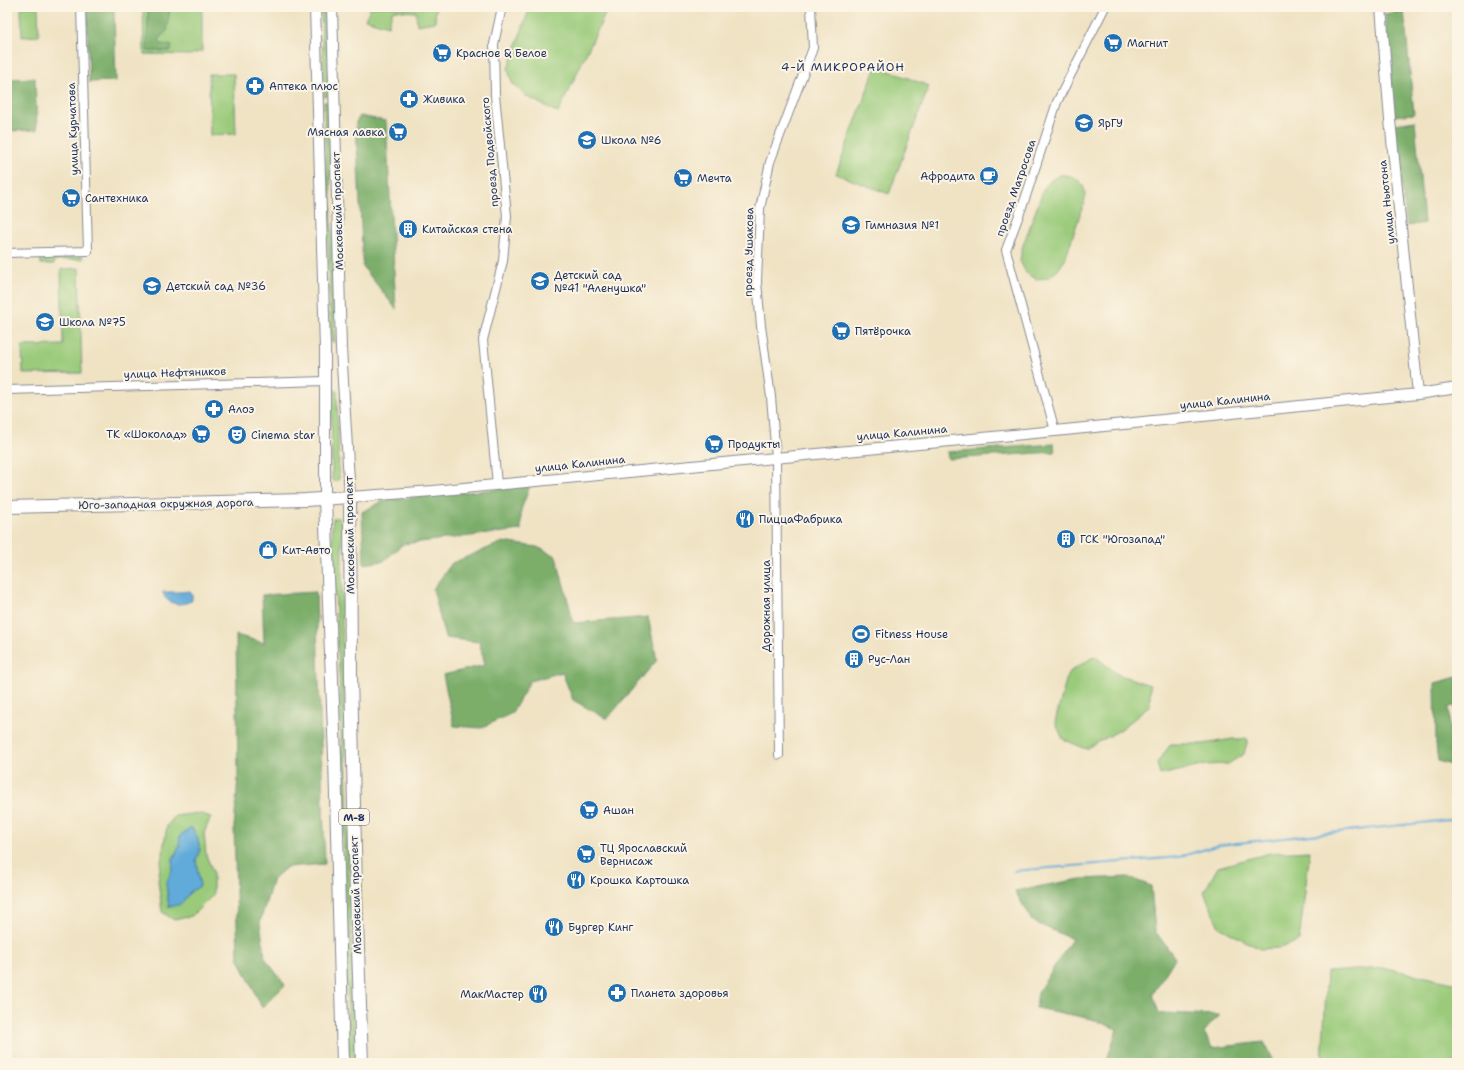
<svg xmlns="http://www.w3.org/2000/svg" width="1464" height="1070" font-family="'Shantell Sans',sans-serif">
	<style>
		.green { fill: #9aca7a; stroke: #5a7c6c; fill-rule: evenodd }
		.forest { fill: #7bae6a; stroke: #4b6e64 }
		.water { fill: #61abd9; stroke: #3e6d9c }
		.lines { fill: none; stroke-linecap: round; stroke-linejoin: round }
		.stream { stroke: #61abd9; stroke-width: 2 }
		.minor-casing { stroke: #868991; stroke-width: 10 }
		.major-casing { stroke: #868991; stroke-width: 12 }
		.highway-casing { stroke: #868991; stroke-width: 14 }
		.minor { stroke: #fff; stroke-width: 8 }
		.major { stroke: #fff; stroke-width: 10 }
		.highway { stroke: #fff; stroke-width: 12 }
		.labels { text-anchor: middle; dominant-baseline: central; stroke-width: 4; stroke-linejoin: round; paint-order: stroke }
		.shield { fill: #fcf5e5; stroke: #5e6a86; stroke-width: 1 }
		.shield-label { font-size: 10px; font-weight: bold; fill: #1b2f5e }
		.poi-label { font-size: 11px; fill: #1b2f5e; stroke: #fcf5e5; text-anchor: start }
		.street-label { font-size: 11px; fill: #1b2f5e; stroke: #fcf5e5 }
		.neighbourhood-label { font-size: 12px; letter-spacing: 1px; fill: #1b2f5e; stroke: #fcf5e5 }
	</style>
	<rect width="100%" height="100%" fill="#fcf5e5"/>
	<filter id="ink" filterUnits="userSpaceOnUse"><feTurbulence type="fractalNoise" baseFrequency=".025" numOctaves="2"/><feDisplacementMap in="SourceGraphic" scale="8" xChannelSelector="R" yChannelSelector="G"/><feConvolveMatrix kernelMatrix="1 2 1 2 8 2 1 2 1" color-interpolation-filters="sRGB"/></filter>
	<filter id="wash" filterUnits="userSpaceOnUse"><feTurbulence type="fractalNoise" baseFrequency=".012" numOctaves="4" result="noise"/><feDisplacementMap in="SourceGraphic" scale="16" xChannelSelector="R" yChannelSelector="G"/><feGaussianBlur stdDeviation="0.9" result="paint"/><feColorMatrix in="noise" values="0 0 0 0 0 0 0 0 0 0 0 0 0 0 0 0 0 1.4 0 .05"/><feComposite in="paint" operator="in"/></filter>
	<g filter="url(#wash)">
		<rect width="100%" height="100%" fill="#f0e3c4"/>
		<path class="green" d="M21,7H38L39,36L22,37Z
			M143,7H202V51L190,55L144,54Z
			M321,7H326L328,96L324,97Z
			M371,7H436L435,22L417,25L416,12L393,10L388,26L365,19Z
			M530,7L608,8L558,113L526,96L512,83L508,69Z
			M876,66L929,86L889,194L836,174Z
			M209,74H234L236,134L210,135Z
			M324,102H328L335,342H331Z
			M1060,175C1076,175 1083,180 1086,196L1065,260L1057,271L1047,278L1036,279L1026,273L1020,261L1022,248L1044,188L1051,180Z
			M83,256V259L55,260L54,264H41L40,257Z
			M79,268L82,373L23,374L22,346L63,345L61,269Z
			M333,389L337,391L339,479L335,482L332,479L331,391Z
			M337,517L341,521L342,526V625L355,1063H349L340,693L332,528L333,519Z
			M1095,656L1117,674L1150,685V706L1120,730L1086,749L1063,739L1055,722L1068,673Z
			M1233,739H1248L1244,754L1228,764L1206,765L1160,775L1157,763L1171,744H1203Z
			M198,813L211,817L204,833L206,855L213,872V895L192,916L174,920L162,912L158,880L167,826L175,816ZM192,828L197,836L200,850L196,860L200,886L190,892L181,904L169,907L166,883L172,871L173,859L179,847L180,836Z
			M1310,851L1299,941L1280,948L1260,949L1219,927L1204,892L1218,867L1270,853Z
			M1386,968L1457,984V1063H1322L1327,972Z"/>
		<path class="forest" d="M148,7L170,8L167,31L161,36L159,41L161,44L172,46L171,51H147Z
			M114,9L116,81L89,82L87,10Z
			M1404,10L1414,114L1394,116L1385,14Z
			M35,78L37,130L7,131V79Z
			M360,116L386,121L396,309L363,267L356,122Z
			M1415,121L1424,223L1407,226L1394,124Z
			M1054,444L1055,452L948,459L947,452Z
			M530,486L521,510V530L403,544L384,561L364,564L362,512L385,500Z
			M503,542L537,547L556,556L574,623L648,617L657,660L607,719L573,700L562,672L530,681L512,713L481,728L454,726L443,675L485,665L479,642L445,638L433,589L452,563Z
			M316,592L325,864L287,867L273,879L260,922L265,958L285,985L262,1008L238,957L234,827L238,777L236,635L264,643L262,595Z
			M1457,677V709L1454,706L1449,707L1451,765L1438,761L1436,746L1435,683Z
			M1128,877L1151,886L1155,931L1175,958L1153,994L1159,1013L1219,1015L1204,1032L1212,1048L1264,1042L1275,1063H1106L1117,1029L1092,1019L1036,1008L1038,992L1072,939L1032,921L1015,891L1080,879Z"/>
		<path class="water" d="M190,591L192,595V600C183,607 165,605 163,592H181Z
			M191,827L197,836L200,850L196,860L200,886L190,892L181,904L169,907L166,883L172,871L173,859L179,847L180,836Z"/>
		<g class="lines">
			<path class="stream" d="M1014,871L1179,857L1219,845L1457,819"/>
		</g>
	</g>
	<g filter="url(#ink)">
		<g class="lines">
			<defs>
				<path id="minor" d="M7,253L88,251L81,7
					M7,390L325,381
					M1055,431L1006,250L1025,199L1057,102L1105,7
					M497,484L483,340L503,261L507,216L495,95L494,44L502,7
					M779,755L776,457L771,397L761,326L757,282L760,209L770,162L813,48L811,7"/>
				<path id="major" d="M315,7L325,349V499
					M332,7L341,348L350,497L433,491L1065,430L1418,394L1457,388
					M1381,7L1390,120L1418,394"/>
				<path id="highway" d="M325,499L335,757L343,1063
					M7,507L305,500L350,497L351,675L356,891L362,1063"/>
			</defs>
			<use href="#minor" class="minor-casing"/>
			<use href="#major" class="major-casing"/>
			<use href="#highway" class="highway-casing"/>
			<use href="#minor" class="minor"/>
			<use href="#major" class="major"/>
			<use href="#highway" class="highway"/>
		</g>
	</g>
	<defs>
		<symbol id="supermarket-disc" viewBox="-11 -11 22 22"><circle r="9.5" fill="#1f6fb2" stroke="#fcf5e5"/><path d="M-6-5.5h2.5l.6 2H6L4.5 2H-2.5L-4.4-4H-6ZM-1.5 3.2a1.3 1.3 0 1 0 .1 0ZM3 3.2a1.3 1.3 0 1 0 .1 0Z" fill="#fff"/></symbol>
		<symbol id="pharmacy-disc" viewBox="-11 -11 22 22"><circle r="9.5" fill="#1f6fb2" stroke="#fcf5e5"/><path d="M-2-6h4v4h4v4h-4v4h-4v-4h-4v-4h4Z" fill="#fff"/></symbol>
		<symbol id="university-disc" viewBox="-11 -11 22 22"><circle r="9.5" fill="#1f6fb2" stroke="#fcf5e5"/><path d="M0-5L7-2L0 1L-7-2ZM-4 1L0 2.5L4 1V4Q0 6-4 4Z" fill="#fff"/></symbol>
		<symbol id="school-disc" viewBox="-11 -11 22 22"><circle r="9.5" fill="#1f6fb2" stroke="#fcf5e5"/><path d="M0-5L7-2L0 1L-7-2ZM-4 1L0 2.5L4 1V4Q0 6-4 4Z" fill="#fff"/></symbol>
		<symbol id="cafe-disc" viewBox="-11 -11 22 22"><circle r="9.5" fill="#1f6fb2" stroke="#fcf5e5"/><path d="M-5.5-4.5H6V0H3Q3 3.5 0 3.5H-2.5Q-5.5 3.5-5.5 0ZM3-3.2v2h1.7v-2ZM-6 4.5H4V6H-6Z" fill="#fff"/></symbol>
		<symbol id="building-disc" viewBox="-11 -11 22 22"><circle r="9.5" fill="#1f6fb2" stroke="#fcf5e5"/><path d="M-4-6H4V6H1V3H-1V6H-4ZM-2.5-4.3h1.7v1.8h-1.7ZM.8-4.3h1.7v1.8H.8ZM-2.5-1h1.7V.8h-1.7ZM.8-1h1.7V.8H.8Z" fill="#fff"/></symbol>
		<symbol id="theatre-disc" viewBox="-11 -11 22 22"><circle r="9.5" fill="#1f6fb2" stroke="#fcf5e5"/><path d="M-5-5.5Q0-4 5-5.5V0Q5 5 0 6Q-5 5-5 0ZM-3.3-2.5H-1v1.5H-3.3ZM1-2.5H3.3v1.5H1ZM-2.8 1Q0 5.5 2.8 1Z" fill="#fff"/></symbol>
		<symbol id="restaurant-disc" viewBox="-11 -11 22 22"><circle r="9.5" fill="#1f6fb2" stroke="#fcf5e5"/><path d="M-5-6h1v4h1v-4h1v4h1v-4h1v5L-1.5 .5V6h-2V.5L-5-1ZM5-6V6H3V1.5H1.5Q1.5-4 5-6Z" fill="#fff"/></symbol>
		<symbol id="shop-disc" viewBox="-11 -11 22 22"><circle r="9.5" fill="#1f6fb2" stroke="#fcf5e5"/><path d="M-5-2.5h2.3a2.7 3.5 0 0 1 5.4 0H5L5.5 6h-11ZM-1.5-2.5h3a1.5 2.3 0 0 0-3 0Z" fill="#fff"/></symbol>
		<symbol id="stadium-disc" viewBox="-11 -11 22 22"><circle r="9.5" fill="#1f6fb2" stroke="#fcf5e5"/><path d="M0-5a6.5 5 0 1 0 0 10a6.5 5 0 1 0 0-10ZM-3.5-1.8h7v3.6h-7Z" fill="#fff"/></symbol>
	</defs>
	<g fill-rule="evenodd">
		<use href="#supermarket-disc" x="1102" y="32" width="22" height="22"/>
		<use href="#supermarket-disc" x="431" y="42" width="22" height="22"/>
		<use href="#pharmacy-disc" x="244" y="75" width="22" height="22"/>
		<use href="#pharmacy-disc" x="398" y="88" width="22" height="22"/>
		<use href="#university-disc" x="1073" y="112" width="22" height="22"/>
		<use href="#supermarket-disc" x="387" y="121" width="22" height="22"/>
		<use href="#school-disc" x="576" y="129" width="22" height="22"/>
		<use href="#cafe-disc" x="978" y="165" width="22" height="22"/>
		<use href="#supermarket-disc" x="672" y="167" width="22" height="22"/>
		<use href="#supermarket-disc" x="60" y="187" width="22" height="22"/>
		<use href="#school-disc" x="840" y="214" width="22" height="22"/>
		<use href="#building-disc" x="397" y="218" width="22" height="22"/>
		<use href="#school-disc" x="529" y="270" width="22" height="22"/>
		<use href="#school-disc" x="141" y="275" width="22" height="22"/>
		<use href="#school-disc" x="34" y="311" width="22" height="22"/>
		<use href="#supermarket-disc" x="830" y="320" width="22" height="22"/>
		<use href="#pharmacy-disc" x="203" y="398" width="22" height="22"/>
		<use href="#supermarket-disc" x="190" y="423" width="22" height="22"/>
		<use href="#theatre-disc" x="226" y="424" width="22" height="22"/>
		<use href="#supermarket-disc" x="703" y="433" width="22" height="22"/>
		<use href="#restaurant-disc" x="734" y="508" width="22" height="22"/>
		<use href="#building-disc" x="1055" y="528" width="22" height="22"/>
		<use href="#shop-disc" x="257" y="539" width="22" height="22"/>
		<use href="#stadium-disc" x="850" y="623" width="22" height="22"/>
		<use href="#building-disc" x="843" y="648" width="22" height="22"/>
		<use href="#supermarket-disc" x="578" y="799" width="22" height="22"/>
		<use href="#supermarket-disc" x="575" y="843" width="22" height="22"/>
		<use href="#restaurant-disc" x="565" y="869" width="22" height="22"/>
		<use href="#restaurant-disc" x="543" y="916" width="22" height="22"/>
		<use href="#pharmacy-disc" x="606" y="982" width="22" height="22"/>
		<use href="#restaurant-disc" x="527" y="983" width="22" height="22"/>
	</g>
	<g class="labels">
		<rect class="shield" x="339" y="809" width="30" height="16" rx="3"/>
		<g class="shield-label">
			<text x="354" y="817">М-8</text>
		</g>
		<g class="poi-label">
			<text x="1127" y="43">Магнит</text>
			<text x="456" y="53">Красное &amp; Белое</text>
			<text x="269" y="86">Аптека плюс</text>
			<text x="423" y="99">Живика</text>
			<text x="1098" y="123">ЯрГУ</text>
			<text x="384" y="132" text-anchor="end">Мясная лавка</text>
			<text x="601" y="140">Школа №6</text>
			<text x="975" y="176" text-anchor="end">Афродита</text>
			<text x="697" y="178">Мечта</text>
			<text x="85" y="198">Сантехника</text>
			<text x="865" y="225">Гимназия №1</text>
			<text x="422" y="229">Китайская стена</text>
			<text x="554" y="275">Детский сад<tspan x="554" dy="13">№41 "Аленушка"</tspan></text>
			<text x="166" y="286">Детский сад №36</text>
			<text x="59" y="322">Школа №75</text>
			<text x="855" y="331">Пятёрочка</text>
			<text x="228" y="409">Алоэ</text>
			<text x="187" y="434" text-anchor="end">ТК «Шоколад»</text>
			<text x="251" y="435">Cinema star</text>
			<text x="728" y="444">Продукты</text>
			<text x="759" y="519">ПиццаФабрика</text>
			<text x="1080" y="539">ГСК "Югозапад"</text>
			<text x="282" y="550">Кит-Авто</text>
			<text x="875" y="634">Fitness House</text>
			<text x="868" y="659">Рус-Лан</text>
			<text x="603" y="810">Ашан</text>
			<text x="600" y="848">ТЦ Ярославский<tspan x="600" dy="13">Вернисаж</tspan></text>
			<text x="590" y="880">Крошка Картошка</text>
			<text x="568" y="927">Бургер Кинг</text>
			<text x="631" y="993">Планета здоровья</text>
			<text x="524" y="994" text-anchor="end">МакМастер</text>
		</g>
		<g class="street-label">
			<text transform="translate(73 129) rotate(-92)">улица Курчатова</text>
			<text transform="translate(490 152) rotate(-95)">проезд Подвойского</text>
			<text transform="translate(1016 188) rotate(-71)">проезд Матросова</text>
			<text transform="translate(1387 202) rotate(-96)">улица Ньютона</text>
			<text transform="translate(338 211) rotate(-92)">Московский проспект</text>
			<text transform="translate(749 252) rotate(-89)">проезд Ушакова</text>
			<text transform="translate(175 373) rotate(-2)">улица Нефтяников</text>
			<text transform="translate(1225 401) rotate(-6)">улица Калинина</text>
			<text transform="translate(902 433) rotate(-5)">улица Калинина</text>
			<text transform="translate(580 464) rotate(-6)">улица Калинина</text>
			<text transform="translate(166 504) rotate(-1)">Юго-западная окружная дорога</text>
			<text transform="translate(350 535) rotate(-91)">Московский проспект</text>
			<text transform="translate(766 606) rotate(-90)">Дорожная улица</text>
			<text transform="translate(356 895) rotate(-92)">Московский проспект</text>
		</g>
		<g class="neighbourhood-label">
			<text x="843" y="67">4-Й МИКРОРАЙОН</text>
		</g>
	</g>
	<rect width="1464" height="1070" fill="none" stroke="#fcf5e5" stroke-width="24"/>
</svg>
